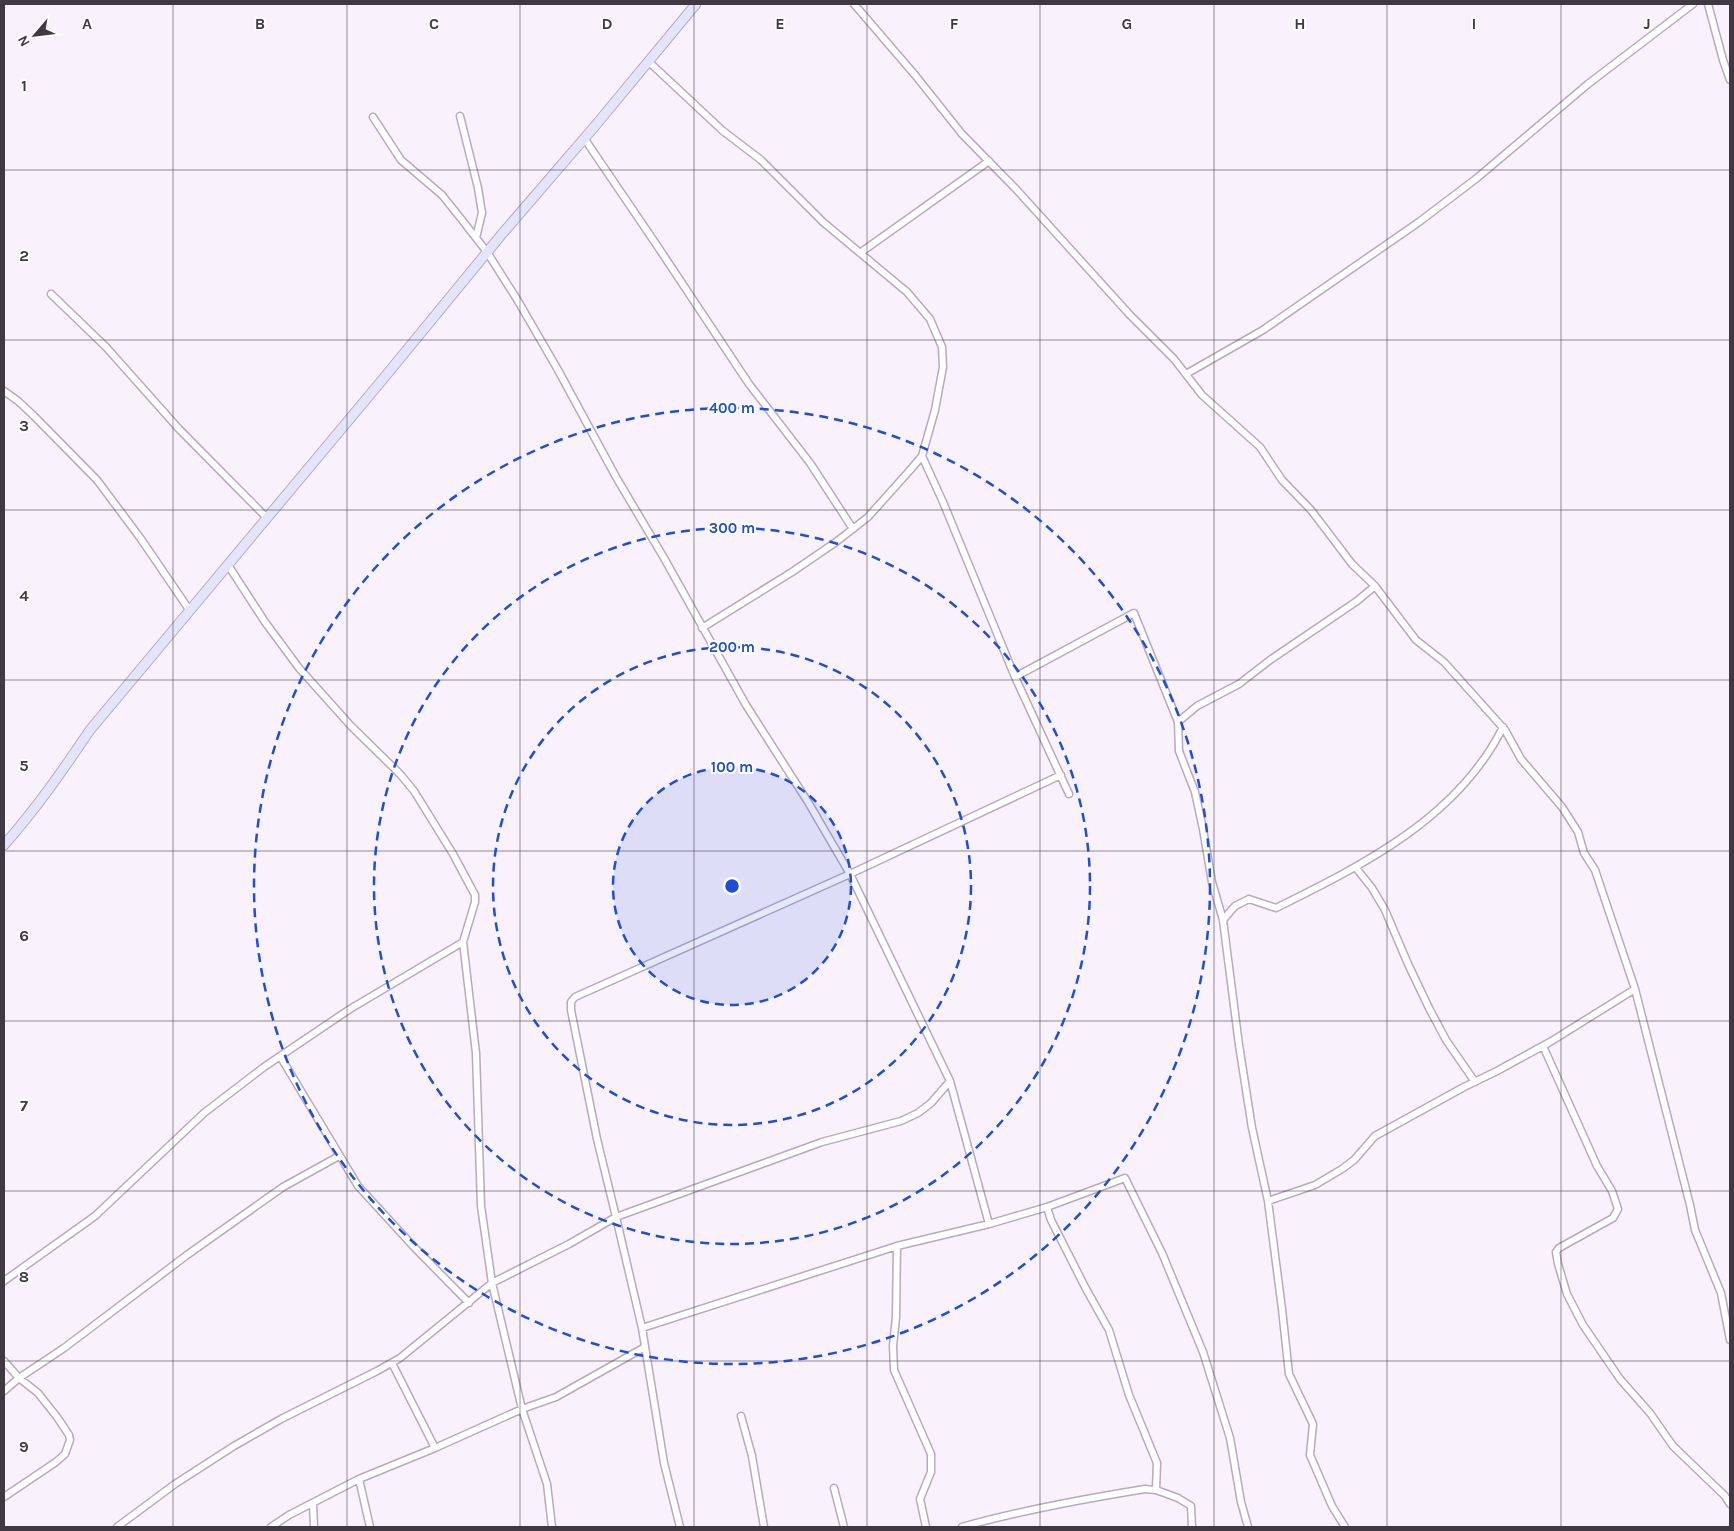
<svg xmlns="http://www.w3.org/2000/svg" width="1734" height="1531" font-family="Karla,sans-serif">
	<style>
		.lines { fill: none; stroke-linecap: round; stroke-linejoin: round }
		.street-casing { stroke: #b9a8c2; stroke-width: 9 }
		.secondary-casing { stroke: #b9a8c2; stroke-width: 11 }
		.street { stroke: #fff; stroke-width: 6 }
		.secondary { stroke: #e4e5fa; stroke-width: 9 }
		.grid { fill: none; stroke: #403944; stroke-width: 1; stroke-opacity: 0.55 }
		.ring { fill: none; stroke: #1d4ed8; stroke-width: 2.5; stroke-dasharray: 9 6 }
		.grid-label { font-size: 16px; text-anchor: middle; font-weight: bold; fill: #403944; stroke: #fff; stroke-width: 4; stroke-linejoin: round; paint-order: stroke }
		.centre { fill: #1d4ed8; stroke: #fff; stroke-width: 2.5 }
		.ring-label { font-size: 15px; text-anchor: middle; font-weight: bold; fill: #1d4ed8; stroke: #fff; stroke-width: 4; stroke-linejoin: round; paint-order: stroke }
	</style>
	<rect width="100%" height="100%" fill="#f9f2fd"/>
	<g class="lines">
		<defs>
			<path id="street" d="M854,4L915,75L962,134L1015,188L1130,315L1174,359L1202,395L1260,447L1282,480L1311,510L1352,564L1375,586L1416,640L1444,662L1505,730L1521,759L1562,807L1578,832L1584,853L1595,870L1635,989L1690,1205L1695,1230L1721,1293L1730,1340
				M1708,4L1723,60L1730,80
				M648,61L723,131L761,160L823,222L907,292L930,319L942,347L943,367L935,410L922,456L911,469L868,517L836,542L792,572L702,628
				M460,116L478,188L482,213L476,238
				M373,117L401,160L442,195L462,220L487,252L518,301L558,370L616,477L664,558L746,705L808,802L850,874L575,997L571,1002V1010L597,1139L616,1217L822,1142L901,1121L918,1113L931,1103L950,1081
				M584,138L656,244L749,384L810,463L853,529
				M860,253L989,161
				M51,294L106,347L179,429L267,518
				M1186,374L1263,330L1419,222L1477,178L1588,84L1693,4
				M4,391L18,401L34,416L97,480L141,539L190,611
				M922,456L943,502L1015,677L1069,794
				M228,565L265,622L299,668L351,726L400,774L414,791L453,854L475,895V902L463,942L476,1053L481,1206L492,1283L522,1409L547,1484L552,1527
				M1015,677L1134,613L1178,722
				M1356,868L1372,888L1385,910L1408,964L1429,1008L1446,1040L1475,1082
				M1223,920L1235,906L1249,899L1276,908C1363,865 1458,818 1503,727
				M1543,1046L1597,1166L1612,1191L1618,1209L1613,1218L1559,1248L1556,1252L1558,1264L1567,1294L1583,1325L1620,1379L1650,1413L1673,1446L1725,1496L1730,1504
				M280,1056L358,1186L414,1247L469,1303
				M1268,1201L1315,1185L1342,1169L1354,1160L1375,1136L1464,1087L1497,1071L1550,1042L1635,989
				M989,1224L1047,1207L1125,1178L1162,1253L1203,1352L1230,1438L1241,1502L1248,1527
				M897,1246L896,1317L893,1346L894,1370L931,1454V1472L920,1499L926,1527
				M4,1281L95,1216L204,1113L264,1067L350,1009L463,942
				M642,1328L897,1246L989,1224L950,1081L850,874L1061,775
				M4,1361L19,1378L38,1393L57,1417L69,1435L70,1440L65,1454L56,1462L4,1497
				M392,1363L435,1448
				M4,1391L19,1378L64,1348L187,1255L283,1187L339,1156
				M741,1416L752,1456L764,1527
				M359,1479L370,1527
				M834,1488L844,1527
				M1156,1490L1178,1498L1191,1506L1192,1527
				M313,1503L314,1527
				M117,1527L175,1484L234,1446L281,1419L377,1371L400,1358L492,1283L569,1244L616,1217L642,1328L664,1463L680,1527
				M271,1527L289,1515L359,1479L435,1448L522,1409L556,1397L645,1347
				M962,1527C1022,1510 1083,1499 1145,1489L1156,1490L1157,1463L1129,1395L1109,1330L1085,1287L1051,1220L1047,1207
				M1345,1527L1332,1506L1310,1455L1313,1424L1289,1374L1282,1309L1268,1201L1252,1128L1239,1045L1223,920L1212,882L1203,829L1195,792L1179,751L1178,722L1197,706L1239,684L1270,660L1357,601L1375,586"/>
			<path id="secondary" d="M4,845C36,809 63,770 90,730L383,379L502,234L595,126L696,4"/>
		</defs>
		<use href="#street" class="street-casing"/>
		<use href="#secondary" class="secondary-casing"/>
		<use href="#street" class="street"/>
		<use href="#secondary" class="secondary"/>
	</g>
	<path class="grid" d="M173,4V1527M347,4V1527M520,4V1527M694,4V1527M867,4V1527M1040,4V1527M1214,4V1527M1387,4V1527M1561,4V1527M4,170H1730M4,340H1730M4,510H1730M4,680H1730M4,851H1730M4,1021H1730M4,1191H1730M4,1361H1730"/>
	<circle cx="732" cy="886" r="119" fill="#1d4ed8" fill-opacity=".12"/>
	<g class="ring">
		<circle cx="732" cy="886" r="119"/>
		<circle cx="732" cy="886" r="239"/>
		<circle cx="732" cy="886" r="358"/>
		<circle cx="732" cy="886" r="478"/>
	</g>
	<g class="grid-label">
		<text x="87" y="29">A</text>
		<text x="260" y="29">B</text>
		<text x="434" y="29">C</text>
		<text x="607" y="29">D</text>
		<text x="780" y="29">E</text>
		<text x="954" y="29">F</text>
		<text x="1127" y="29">G</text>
		<text x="1300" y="29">H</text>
		<text x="1474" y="29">I</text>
		<text x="1647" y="29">J</text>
		<text x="24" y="91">1</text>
		<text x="24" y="261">2</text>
		<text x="24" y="431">3</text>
		<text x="24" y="601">4</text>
		<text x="24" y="771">5</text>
		<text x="24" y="941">6</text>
		<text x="24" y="1111">7</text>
		<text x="24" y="1282">8</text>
		<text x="24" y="1452">9</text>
	</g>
	<circle cx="732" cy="886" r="8" class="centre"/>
	<g class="ring-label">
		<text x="732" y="413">400 m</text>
		<text x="732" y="533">300 m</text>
		<text x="732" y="652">200 m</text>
		<text x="732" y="772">100 m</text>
	</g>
	<rect width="1734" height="1531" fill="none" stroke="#403944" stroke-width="10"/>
	<g transform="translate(35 35) rotate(242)" stroke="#ffffff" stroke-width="4" paint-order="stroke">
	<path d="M0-4L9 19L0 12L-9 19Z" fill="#403944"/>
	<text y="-8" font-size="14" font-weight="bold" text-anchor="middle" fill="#403944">N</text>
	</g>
</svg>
